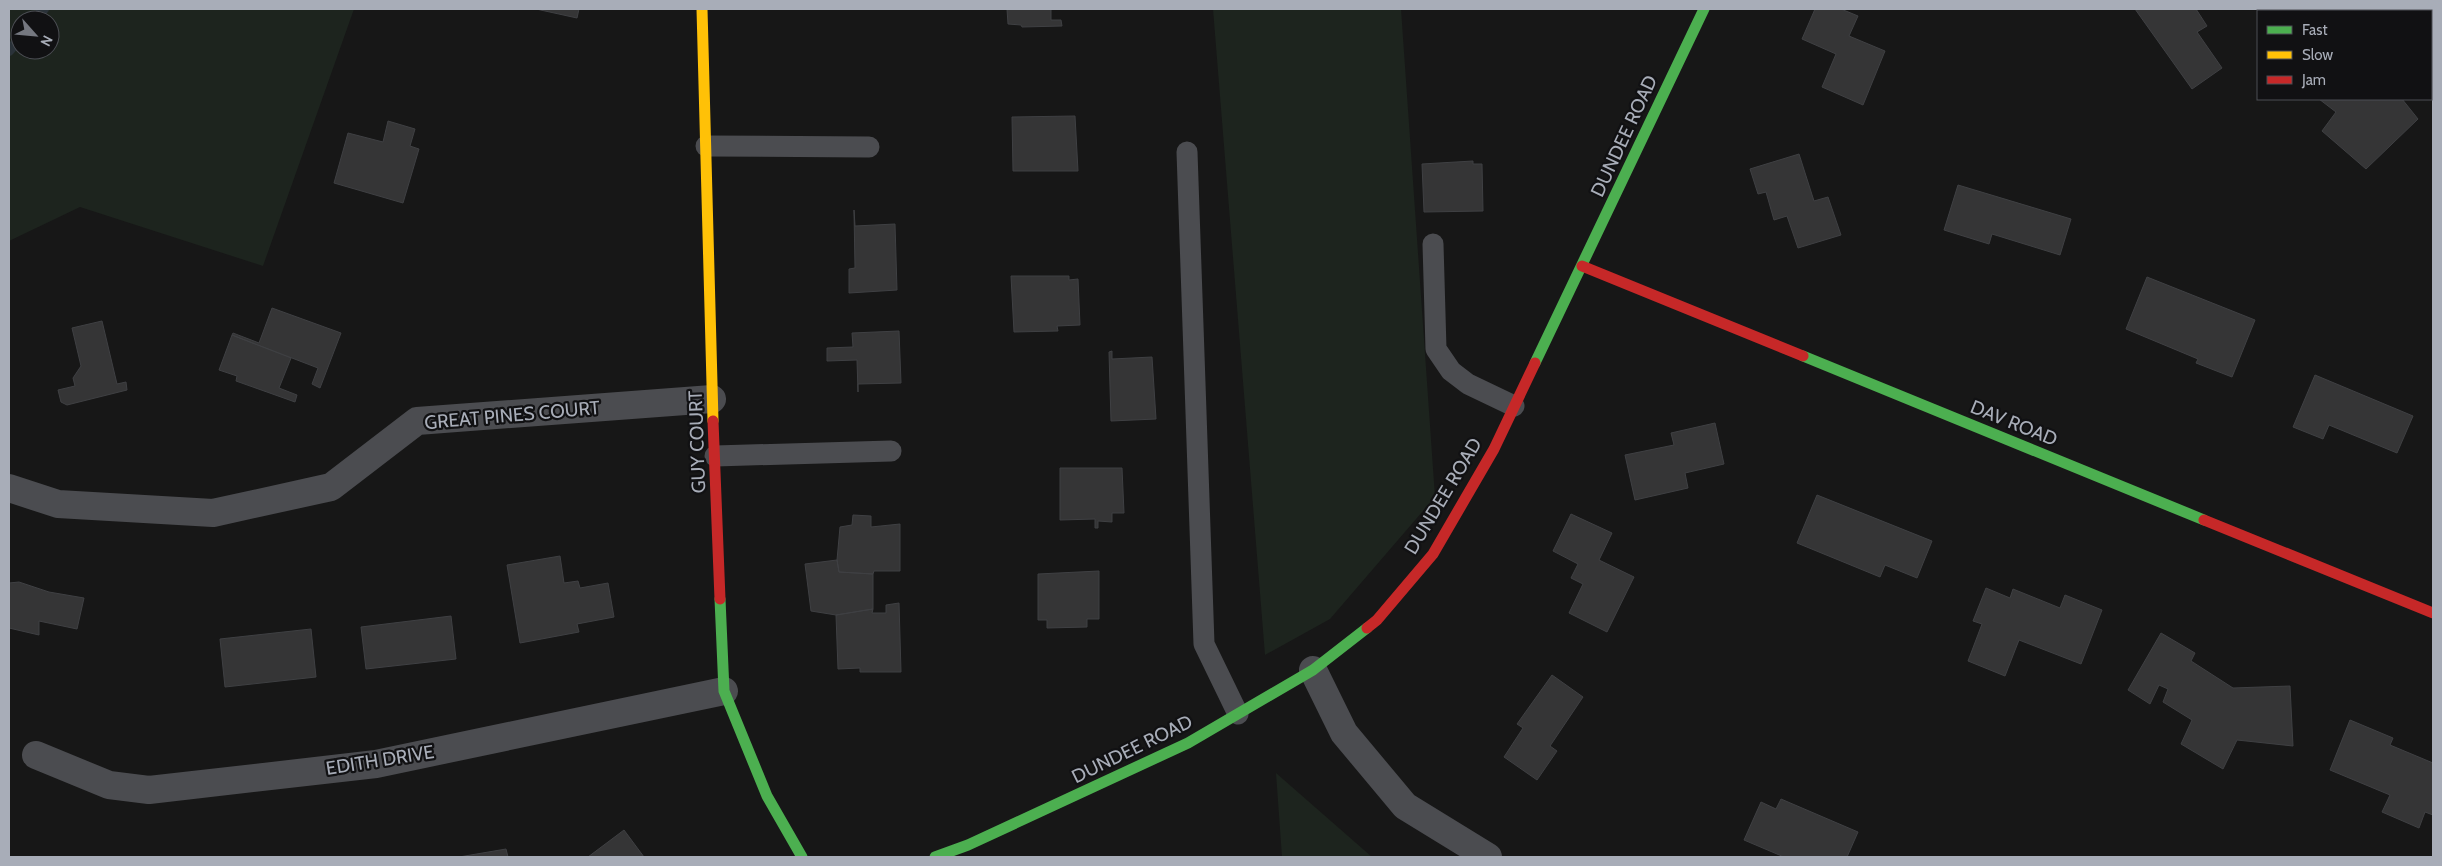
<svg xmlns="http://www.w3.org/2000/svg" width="2442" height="866" font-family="Cabin,sans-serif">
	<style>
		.green { fill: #1d241e; fill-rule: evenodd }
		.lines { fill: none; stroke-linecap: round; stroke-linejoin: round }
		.stream { stroke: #2a3239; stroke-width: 10 }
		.building { fill: #353536; stroke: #3f4043 }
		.lane { stroke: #4b4c50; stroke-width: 21 }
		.street { stroke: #4b4c50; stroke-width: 28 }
		.fast { stroke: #4caf50; stroke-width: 11 }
		.slow { stroke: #ffc107; stroke-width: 11 }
		.jam { stroke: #c62828; stroke-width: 11 }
		.labels { text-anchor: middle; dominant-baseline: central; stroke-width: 4.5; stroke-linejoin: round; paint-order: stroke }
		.street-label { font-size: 19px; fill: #a8adb8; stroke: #111113 }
	</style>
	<rect width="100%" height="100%" fill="#171717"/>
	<path class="green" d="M9,9H354L263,266L80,207L9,241ZM20,20H50V50H20Z
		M1213,9H1401L1435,497L1330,619L1265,655Z
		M1276,773L1372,857H1282Z"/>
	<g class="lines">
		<path class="stream" d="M34,20L44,9
			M9,51L20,38"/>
	</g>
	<path class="building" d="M536,9H579L577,18Z
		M1007,9H1051V20H1061L1062,26L1022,27L1021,25L1008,24Z
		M1815,9H1841L1858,16L1849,36L1885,51L1863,105L1822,87L1836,54L1802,39Z
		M2135,9H2196L2207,26L2197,32L2222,68L2192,89Z
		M2394,9H2433V15H2431V11H2394Z
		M2319,99H2402L2418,119L2366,169L2322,131L2336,112Z
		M1075,116L1078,171H1013L1012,117Z
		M388,121L415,129L410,146L419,149L403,203L334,183L348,133L383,142Z
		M1799,154L1814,201L1828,197L1841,235L1798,248L1787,216L1774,220L1766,192L1758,194L1750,169Z
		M1473,161V164H1482L1483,211L1424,212L1422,164Z
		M1958,185L2071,219L2060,255L1992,234L1989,244L1944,230Z
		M854,210L855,226L895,224L897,290L849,293V269L855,268Z
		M1011,276H1069V280L1078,279L1080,325L1057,326L1058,331L1014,332Z
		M2147,277L2255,320L2232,377L2196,363L2198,359L2126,329Z
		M272,308L341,333L320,388L312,384L318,368L232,335L233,333L259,343Z
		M102,321L117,384L126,382L127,390L67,405L61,402L58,390L75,386L73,378L81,366L72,328Z
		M899,331L901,383L858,384V392L857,360L827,361V348L853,347L852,333Z
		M232,335L291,358L279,388L297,395L295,402L236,381L237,376L219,370Z
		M1112,351V359L1152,357L1156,419L1111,421L1109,352Z
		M2315,375L2413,416L2397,453L2329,425L2323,439L2293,427Z
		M1715,423L1724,464L1685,473L1688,488L1635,500L1625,455L1674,445L1671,433Z
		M1060,468H1122L1124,513H1112V522L1098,521V528H1095V519L1060,520Z
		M1817,495L1932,541L1917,578L1885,565L1880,577L1797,543Z
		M1571,514L1612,533L1599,560L1634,577L1607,632L1569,613L1583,584L1571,578L1578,564L1553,551Z
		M853,515L871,516V527L900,524V571H874L873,574L839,572L837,560L840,527L852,525Z
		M560,556L564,583L578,581L580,588L608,583L614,617L577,624L579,632L520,643L507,565Z
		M837,560L839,572L873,574V609L836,615L811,611L805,564Z
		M1099,571V619H1087V627L1047,628V620H1038V574Z
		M19,582L49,592L84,598L77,629L39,621V635L9,628V583Z
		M1986,588L2010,598L2013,589L2060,608L2065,595L2102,610L2081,664L2019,640L2005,676L1968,661L1982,624L1973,621Z
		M899,603L901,672H860V668L838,669L836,615L873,609L872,613H886V605Z
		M451,616L456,659L366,669L361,627Z
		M311,629L316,677L225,687L220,639Z
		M2161,633L2195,653L2191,661L2233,688L2290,686L2293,746L2237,740L2223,769L2181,744L2192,720L2163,702L2168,689L2159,685L2150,704L2128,690Z
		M1552,675L1583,697L1550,746L1557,751L1537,780L1504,757L1523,728L1517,724Z
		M2350,720L2393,738L2390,745L2433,763V815L2425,812L2419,828L2382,812L2390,795L2330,770Z
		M1781,799L1858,832L1847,857H1784L1744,840L1761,802L1776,809Z
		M624,830L644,857H588Z
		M506,849L508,857H459Z"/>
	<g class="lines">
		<path class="lane" d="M706,146L869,147
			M1187,152L1204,644L1238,714
			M1433,244L1436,349L1451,371L1468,384L1514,406
			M715,456L891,451"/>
		<path class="street" d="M9,488L58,504L213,513L331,487L417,421L712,399
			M1313,670L1344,733L1405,806L1488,857
			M36,755L109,785L149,790L376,764L724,691"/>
		<path class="fast" d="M1803,356L2204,520
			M1535,363L1704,9
			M720,599L724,691L767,796L802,857
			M935,857L968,845L1188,743L1313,670L1367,628"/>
		<path class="slow" d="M702,9L713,421"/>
		<path class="jam" d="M1582,266L1803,356
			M713,421L720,599
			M2204,520L2433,613
			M1367,628L1377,620L1433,554L1494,449L1535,363"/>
	</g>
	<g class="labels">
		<g class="street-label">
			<text transform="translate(1624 136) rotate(-65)">DUNDEE ROAD</text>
			<text transform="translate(512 415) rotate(-5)">GREAT PINES COURT</text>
			<text transform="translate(2014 423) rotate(22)">DAV ROAD</text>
			<text transform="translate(697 442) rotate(-92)">GUY COURT</text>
			<text transform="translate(1443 496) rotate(-59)">DUNDEE ROAD</text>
			<text transform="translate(1132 749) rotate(-26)">DUNDEE ROAD</text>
			<text transform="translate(380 760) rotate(-9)">EDITH DRIVE</text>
		</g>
	</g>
	<rect width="2442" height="866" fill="none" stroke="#a8adb8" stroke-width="20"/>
	<rect x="2257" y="10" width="175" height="90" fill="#111113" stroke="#4d4f55"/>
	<rect x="2267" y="26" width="25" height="8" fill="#4caf50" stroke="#4d4f55"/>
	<text x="2302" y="35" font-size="15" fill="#a8adb8">Fast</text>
	<rect x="2267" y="51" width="25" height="8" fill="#ffc107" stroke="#4d4f55"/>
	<text x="2302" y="60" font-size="15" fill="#a8adb8">Slow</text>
	<rect x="2267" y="76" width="25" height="8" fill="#c62828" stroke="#4d4f55"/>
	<text x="2302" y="85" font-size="15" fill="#a8adb8">Jam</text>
	<g transform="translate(35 35) rotate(117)"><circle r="24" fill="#111113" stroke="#4d4f55"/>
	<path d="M0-4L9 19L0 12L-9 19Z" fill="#757880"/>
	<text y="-8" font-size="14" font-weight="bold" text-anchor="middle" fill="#a8adb8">N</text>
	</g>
</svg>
